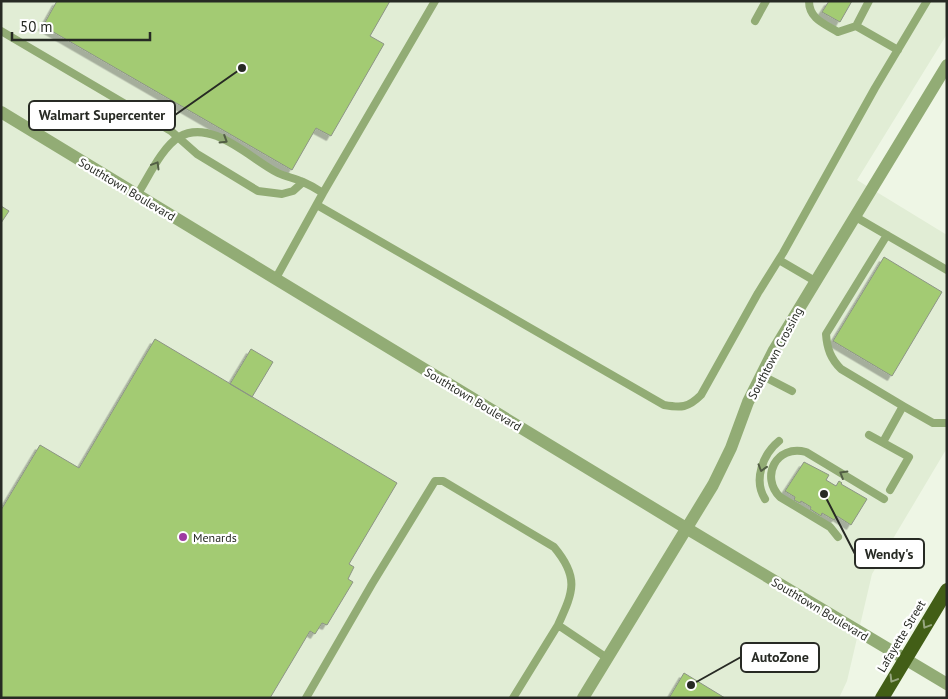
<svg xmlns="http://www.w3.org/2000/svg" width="948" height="699" font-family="'PT Sans',sans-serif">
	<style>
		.built { fill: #e1edd5 }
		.building { fill: #a3cb73; stroke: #8c9485; filter: url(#shadow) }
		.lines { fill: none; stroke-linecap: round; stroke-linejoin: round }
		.service { stroke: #92ac75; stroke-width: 8 }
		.minor { stroke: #92ac75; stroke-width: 12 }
		.trunk { stroke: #425e16; stroke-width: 14 }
		.oneway { stroke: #525e44 }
		.oneway2 { stroke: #97a67f }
		.poi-dot { fill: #9e3ba2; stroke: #fff; stroke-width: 2 }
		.labels { text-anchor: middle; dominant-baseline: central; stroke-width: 4.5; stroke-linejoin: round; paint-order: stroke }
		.street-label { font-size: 12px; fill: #272a24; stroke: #fff }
		.poi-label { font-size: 12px; fill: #272a24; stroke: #fff; text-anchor: start }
		.leader { fill: none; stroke: #272a24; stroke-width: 2 }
		.callout-dot { fill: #272a24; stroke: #fff; stroke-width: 2 }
		.callout { fill: #fff; stroke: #272a24; stroke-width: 2 }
		.callout-label { font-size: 14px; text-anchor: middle; font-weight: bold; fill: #272a24 }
	</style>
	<defs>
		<filter id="shadow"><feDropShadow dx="-4.5" dy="4.5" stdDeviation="0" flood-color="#0004"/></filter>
	</defs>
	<rect width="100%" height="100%" fill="#eef6e5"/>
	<path class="built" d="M1,1H947V34L857,180L947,235V448L872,574L847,681L839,698H1Z"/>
	<path class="building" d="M57,1H390L370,36L384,44L331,136L316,128L292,170L43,26Z
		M829,1H852L840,22L822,12Z
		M1,206L9,211L1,223Z
		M884,257L942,292L892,376L833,341Z
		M155,339L397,483L349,564L354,567L348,579L353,582L327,625L322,623L315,634L310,631L270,698H1V510L40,445L79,468Z
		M251,349L273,362L252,397L230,384Z
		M804,462L829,475L826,480L836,486L839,481L842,483L841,484L867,499L851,525L837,516L834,520L822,513L821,516L810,509L811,507L801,501L800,503L794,500L795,497L785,491Z
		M684,673L725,698H669Z"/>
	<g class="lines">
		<path class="service" d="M809,1C809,19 825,24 838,32L856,26L898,50
			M755,21L766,1
			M856,26L869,1
			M1,31L171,131L197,154L258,191L282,194L293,191L303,182
			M137,195C148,178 162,147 179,137C212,118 250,159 278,173C286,177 295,178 303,182C310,185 317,189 323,193
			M317,205L664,405C681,408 688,408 701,395L758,293L783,253L875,88L927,1
			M854,216L947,270
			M779,260L815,281
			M276,278L323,193L435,1
			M761,375L792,391
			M903,406L933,423H947
			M869,435L909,457L890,490
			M883,442L903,406L841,369C831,359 827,349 826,334L887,235
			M765,499C753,480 763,454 779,441
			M838,537L830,527L780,497C760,477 776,444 806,452L884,499
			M306,698L372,584L435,481H443L554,547C580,578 573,592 558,625L607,658
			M513,698L558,625"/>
		<path class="minor" d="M1,112L686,528L947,684
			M583,698L713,485L731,448L748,402L774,350L947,65"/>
		<path class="trunk" d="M882,698L947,590"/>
	</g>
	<defs><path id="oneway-chevron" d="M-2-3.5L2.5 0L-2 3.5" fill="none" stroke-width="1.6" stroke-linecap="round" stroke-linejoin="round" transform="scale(1.25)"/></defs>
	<g class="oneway">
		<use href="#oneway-chevron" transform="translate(224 140) rotate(32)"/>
		<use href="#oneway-chevron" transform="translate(156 165) rotate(-59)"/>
		<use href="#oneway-chevron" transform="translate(762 468) rotate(107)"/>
		<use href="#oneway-chevron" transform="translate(843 474) rotate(-149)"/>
	</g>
	<g class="oneway2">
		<use href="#oneway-chevron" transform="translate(926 625) rotate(121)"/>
		<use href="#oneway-chevron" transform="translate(893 679) rotate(121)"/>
	</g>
	<circle class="poi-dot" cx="183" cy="537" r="5"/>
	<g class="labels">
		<g class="street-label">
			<text transform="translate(127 189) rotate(31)">Southtown Boulevard</text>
			<text transform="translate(775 353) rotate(-62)">Southtown Crossing</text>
			<text transform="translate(473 399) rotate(31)">Southtown Boulevard</text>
			<text transform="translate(820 609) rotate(31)">Southtown Boulevard</text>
			<text transform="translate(901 636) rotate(-59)">Lafayette Street</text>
		</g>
		<g class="poi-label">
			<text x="193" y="537">Menards</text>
		</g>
	</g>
	<path class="leader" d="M242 68L175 115M824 494L855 554M691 685L741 657"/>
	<g class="callout-dot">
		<circle cx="242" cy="68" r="5"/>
		<circle cx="824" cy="494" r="5"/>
		<circle cx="691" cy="685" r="5"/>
	</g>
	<g class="callout">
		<rect x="29" y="101" width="146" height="29" rx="5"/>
		<rect x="855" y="539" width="69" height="29" rx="5"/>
		<rect x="741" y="643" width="78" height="29" rx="5"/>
	</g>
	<g class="callout-label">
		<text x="102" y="120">Walmart Supercenter</text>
		<text x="889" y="559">Wendy's</text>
		<text x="780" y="662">AutoZone</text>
	</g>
	<rect width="948" height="699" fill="none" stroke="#272a24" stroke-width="5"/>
	<path d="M12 32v8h138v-8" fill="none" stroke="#272a24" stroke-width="2.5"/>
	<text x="20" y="32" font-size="15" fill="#272a24" stroke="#ffffff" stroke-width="4" paint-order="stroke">50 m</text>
</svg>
